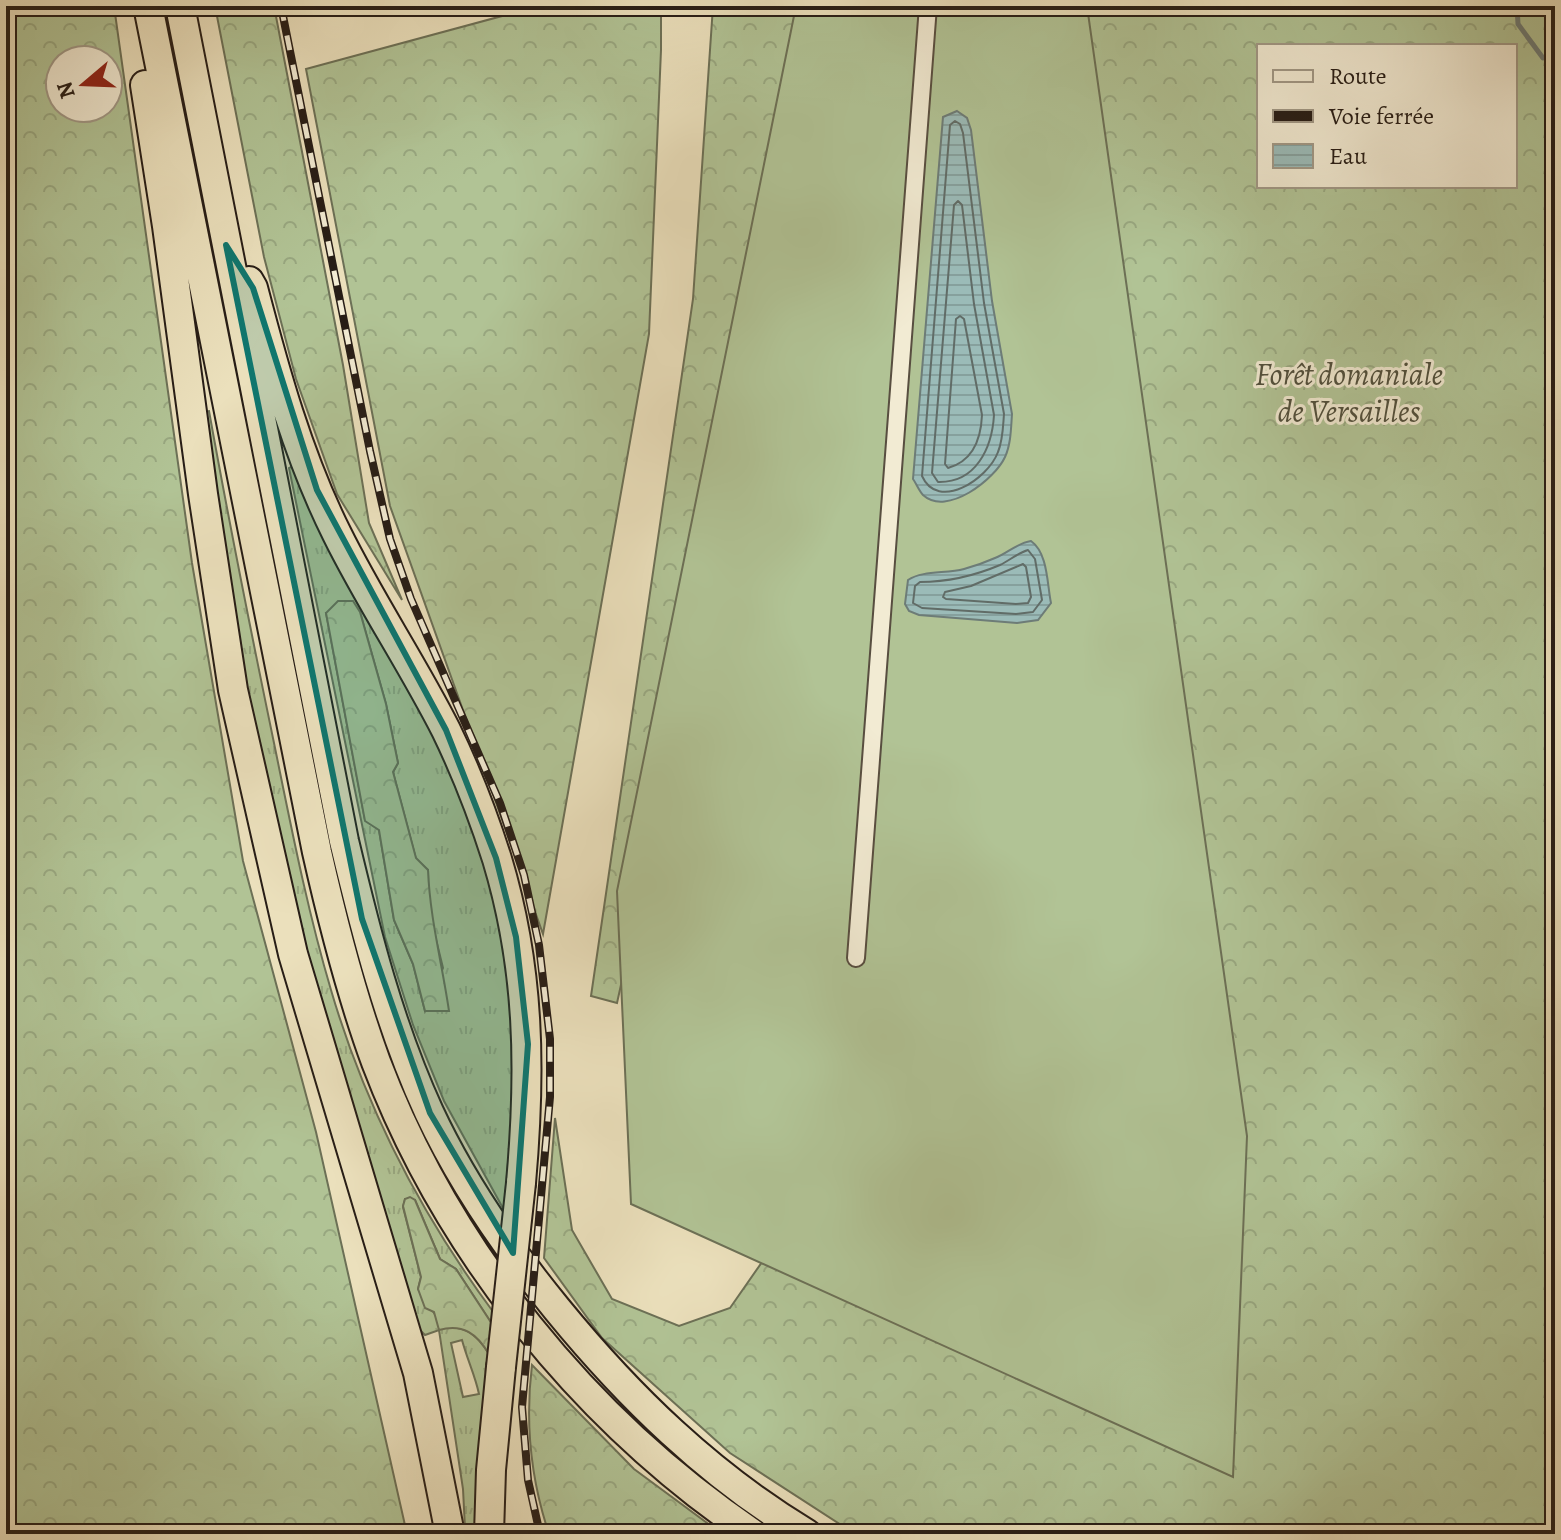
<svg xmlns="http://www.w3.org/2000/svg" width="1561" height="1540" font-family="Alegreya,serif">
	<style>
		.grass { fill: url(#grass-tufts); stroke: #6c7056; stroke-width: 2; fill-rule: evenodd }
		.forest { fill: url(#forest-crowns); stroke: #6c7056; stroke-width: 2; fill-rule: evenodd }
		.pitch { fill: #b1c395; stroke: #6c7056; stroke-width: 2 }
		.water { fill: url(#water-rules); stroke: #6d7c77; stroke-width: 2 }
		.lines { fill: none; stroke-linecap: round; stroke-linejoin: round }
		.shore { stroke: #616c67; stroke-width: 2 }
		.stream { stroke: #6d7c77; stroke-width: 5 }
		.street-casing { stroke: #584e40; stroke-width: 20 }
		.highway-casing { stroke: #271d16; stroke-width: 32 }
		.street { stroke: #f2ebd3; stroke-width: 16 }
		.highway { stroke: #ebe0bc; stroke-width: 28 }
		.rail-casing { stroke: #271d16; stroke-width: 8 }
		.rail { stroke: #f2ebd3; stroke-width: 5; stroke-dasharray: 15; stroke-linecap: butt }
		.highway-bridge-casing { stroke: #271d16; stroke-width: 32; stroke-linecap: butt }
		.highway-bridge { stroke: #ebe0bc; stroke-width: 28 }
		.marked { fill: #0f766e; fill-opacity: 0.2; stroke: #0f766e; stroke-width: 6; stroke-linejoin: round }
		.labels { text-anchor: middle; dominant-baseline: central; stroke-width: 6; stroke-linejoin: round; paint-order: stroke }
		.park-label { font-size: 32px; font-style: italic; fill: #504f3c; stroke: #f2ebd3 }
	</style>
	<defs>
		<pattern id="grass-tufts" width="24" height="20" patternUnits="userSpaceOnUse" patternTransform="scale(2)"><rect width="24" height="20" fill="#b1c395"/><path d="M3 7l-1-3M5 7V3M7 7l1-3M15 17l-1-3M17 17v-4M19 17l1-3" fill="none" stroke="#98a780"/></pattern>
		<pattern id="forest-crowns" width="20" height="18" patternUnits="userSpaceOnUse" patternTransform="scale(2)"><rect width="20" height="18" fill="#b1c395"/><path d="M2 6a3 3 0 1 1 6 0M12 15a3 3 0 1 1 6 0" fill="none" stroke="#98a780"/></pattern>
		<pattern id="water-rules" width="6" height="5" patternUnits="userSpaceOnUse" patternTransform="scale(2)"><rect width="6" height="5" fill="#9bbbb8"/><path d="M0 2.5h6" fill="none" stroke="#86a09d"/></pattern>
	</defs>
	<rect width="100%" height="100%" fill="#ebe0bc"/>
	<filter id="stains"><feTurbulence type="fractalNoise" baseFrequency=".0025" numOctaves="4"/><feColorMatrix values="0 0 0 0 .2 0 0 0 0 .09 0 0 0 0 .02 0 0 0 .5 -.17"/></filter>
	<radialGradient id="worn" r=".72"><stop offset=".6" stop-color="#630" stop-opacity="0"/><stop offset="1" stop-color="#630" stop-opacity=".3"/></radialGradient>
	<path class="grass" d="M209,411C229,522 251,632 274,743C291,826 307,909 331,990C365,1106 422,1216 494,1313L492,1324L456,1269L440,1259L415,1200L405,1199L403,1207L421,1277L418,1289L444,1328C466,1325 478,1336 489,1354L479,1534H461L465,1528L463,1489L439,1330L425,1335L418,1328L309,977L250,719L201,412ZM462,1340C467,1359 475,1375 479,1394L463,1397L451,1343Z
		M293,466L328,548L437,736L485,856L512,965L515,1140L508,1163L504,1210L444,1101L413,1025L385,937L289,468ZM360,612L386,704L398,763L393,772L416,859L428,870L429,911L443,968L425,1011L413,964L394,920L379,830L365,820L326,613Z"/>
	<path class="forest" d="M6,6H114L192,563L243,861L316,1132L407,1534H6ZM60,60H108V108H60Z
		M215,6H274L343,365L369,523L402,600L337,494L296,379L264,257Z
		M539,6H661V50L649,334L543,934L390,506L306,69Z
		M713,6H808L709,584L617,1003L591,996L693,299Z
		M1023,6H1555V1534H855L730,1453L602,1338L544,1258L555,1118L572,1230L612,1299L679,1326L730,1308L769,1252ZM1259,46H1515V186H1259Z
		M338,601H353L360,612L386,704L398,763L393,772L416,858L428,870C430,919 442,963 449,1011H425L413,964L394,920L379,830L365,821L326,613Z
		M410,1197L415,1200L440,1259L456,1269L492,1324L489,1354C477,1334 463,1323 439,1330L434,1312L425,1308L418,1289L421,1277L403,1206L405,1199Z
		M532,1365L634,1469L722,1534H549C531,1480 525,1422 532,1365Z"/>
	<path class="pitch" d="M796,6H1087L1247,1136L1233,1477L631,1204L617,891Z"/>
	<path class="water" d="M957,111L967,118L971,130L992,301L1012,414C1011,428 1011,444 1005,457C995,479 947,517 923,495C919,491 916,483 913,479L943,117Z
		M1031,541C1048,553 1047,584 1051,603L1038,620L1017,623L919,615L909,611L905,604L908,580C923,570 946,574 964,569C975,566 986,562 995,558C1008,553 1017,543 1031,541Z"/>
	<g class="lines">
		<path class="shore" d="M955,121L960,124L963,133L984,303L1004,414C1003,426 1003,440 998,452C988,479 938,512 922,476L950,125Z
			M958,201L962,205L974,304L994,415C992,448 976,483 938,482L932,473L954,205Z
			M960,316L964,319L982,415C981,439 973,461 948,468L945,464L956,319Z
			M1028,550L1035,559L1042,600L1033,612L1016,614L922,608L913,603L915,586L920,582C948,582 974,576 1000,565C1010,560 1018,553 1028,550Z
			M1023,564L1026,567L1031,597L1028,603L1016,604L946,599L943,597L945,592L971,586Z"/>
		<path class="stream" d="M1517,6L1518,24L1543,58L1555,53"/>
		<defs>
			<path id="street" d="M856,958L928,6"/>
			<path id="highway" d="M148,6L317,852C333,923 351,994 376,1062C448,1252 586,1421 753,1534
				M180,6L344,841C366,933 389,1025 429,1112C462,1183 507,1248 557,1309C629,1397 709,1475 807,1534
				M145,85L167,226L203,494L233,690L293,954L418,1373L450,1534
				M249,281L253,288C275,372 298,456 337,534C370,601 412,663 446,730C466,771 483,815 497,859C530,968 531,1071 521,1183
				M489,1534L491,1470L501,1367"/>
		</defs>
		<use href="#street" class="street-casing"/>
		<use href="#highway" class="highway-casing"/>
		<use href="#street" class="street"/>
		<use href="#highway" class="highway"/>
		<defs>
			<path id="rail" d="M281,6L370,451L390,539L411,599L500,803L524,875L539,945L550,1039V1097L522,1407L528,1480L540,1534"/>
		</defs>
		<use href="#rail" class="rail-casing"/>
		<use href="#rail" class="rail"/>
		<defs>
			<path id="highway-bridge" d="M501,1367L521,1183"/>
		</defs>
		<use href="#highway-bridge" class="highway-bridge-casing"/>
		<use href="#highway-bridge" class="highway-bridge"/>
	</g>
	<path class="marked" d="M226,245L253,288L317,490L446,730L496,858L516,937L528,1044L513,1253L430,1113L362,919Z"/>
	<g class="labels">
		<g class="park-label">
			<text x="1349" y="374">Forêt domaniale<tspan x="1349" dy="37">de Versailles</tspan></text>
		</g>
	</g>
	<rect width="1561" height="1540" fill="none" stroke="#ebe0bc" stroke-width="32"/>
	<rect x="8" y="8" width="1545" height="1524" fill="none" stroke="#271d16" stroke-width="4"/>
	<rect x="16" y="16" width="1529" height="1508" fill="none" stroke="#271d16" stroke-width="2"/>
	<rect x="1257" y="44" width="260" height="144" fill="#f2ebd3" stroke="#a19987" stroke-width="2"/>
	<rect x="1273" y="70" width="40" height="12" fill="#f2ebd3" stroke="#a19987" stroke-width="2"/>
	<text x="1329" y="84" font-size="24" fill="#271d16">Route</text>
	<rect x="1273" y="110" width="40" height="12" fill="#271d16" stroke="#a19987" stroke-width="2"/>
	<text x="1329" y="124" font-size="24" fill="#271d16">Voie ferrée</text>
	<rect x="1273" y="144" width="40" height="24" fill="url(#water-rules)" stroke="#a19987" stroke-width="2"/>
	<text x="1329" y="164" font-size="24" fill="#271d16">Eau</text>
	<g transform="translate(84 84) rotate(251)"><circle r="38" fill="#f2ebd3" stroke="#a19987" stroke-width="2"/>
	<path d="M0-6L14 30L0 20L-14 30Z" fill="#8f2418"/>
	<text y="-12" font-size="22" font-weight="bold" text-anchor="middle" fill="#271d16">N</text>
	</g>
	<rect width="100%" height="100%" filter="url(#stains)"/>
	<rect width="100%" height="100%" fill="url(#worn)"/>
</svg>
